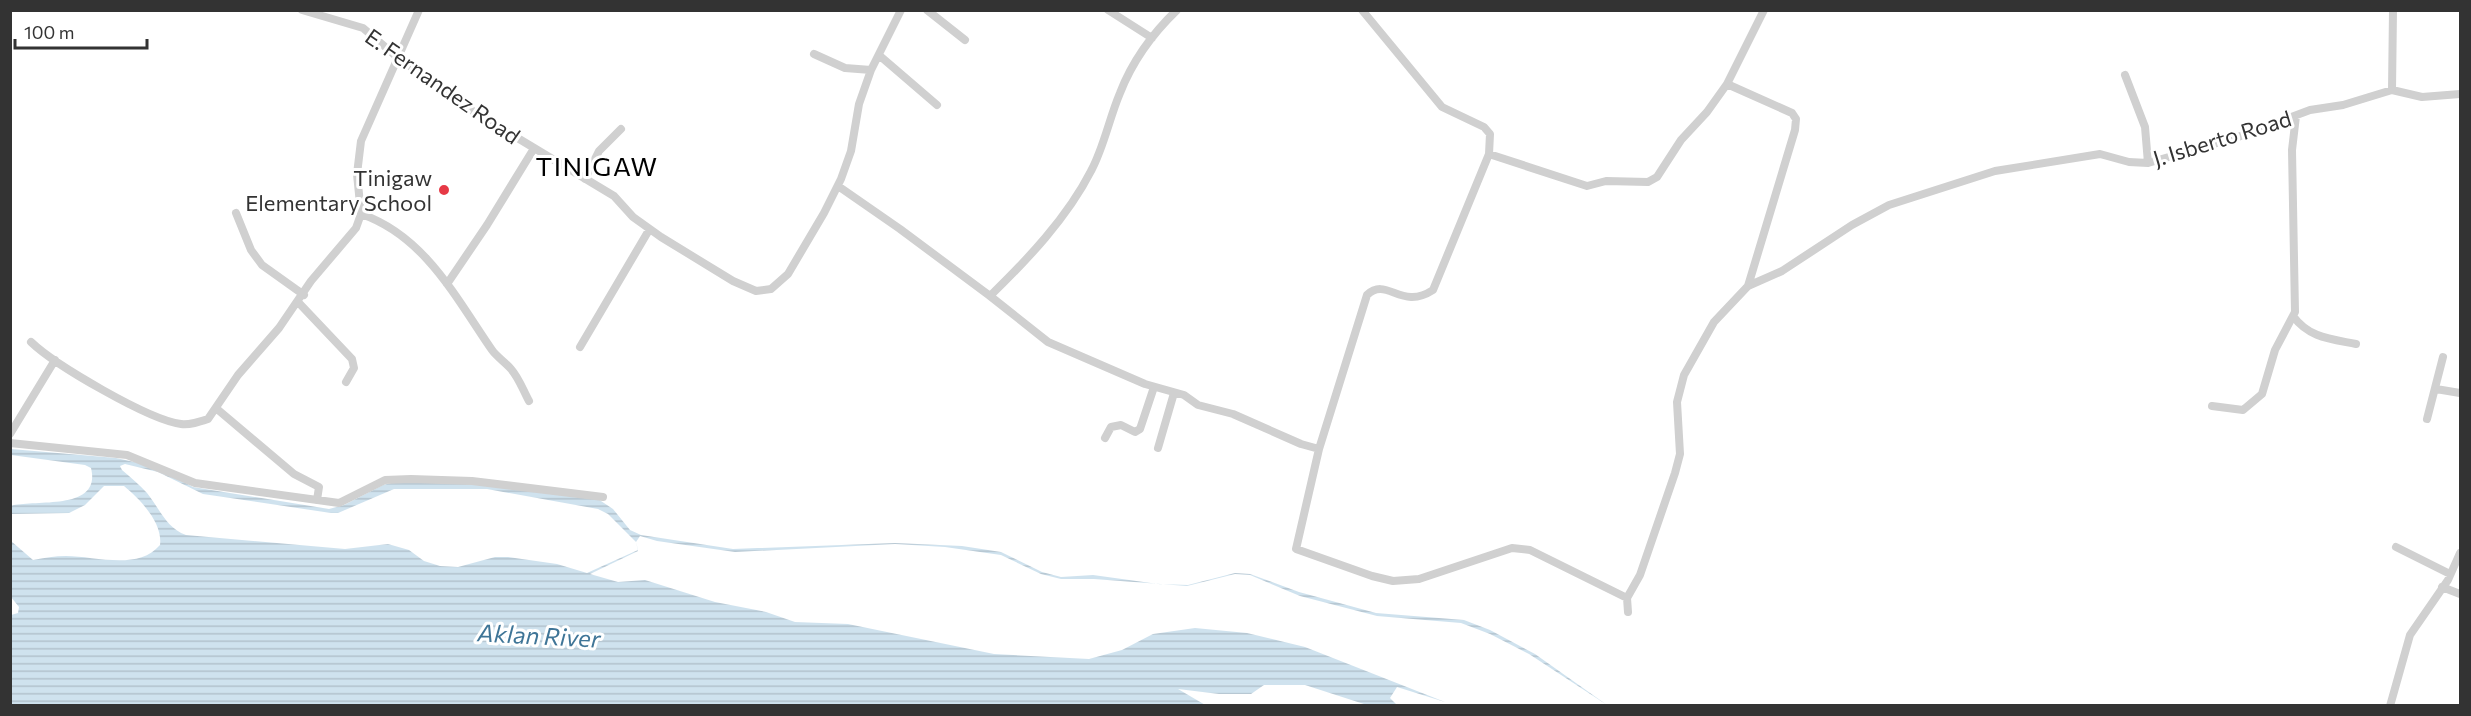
<svg xmlns="http://www.w3.org/2000/svg" width="2471" height="716" font-family="Commissioner,sans-serif">
	<style>
		.water { fill: url(#water-rules); fill-rule: evenodd }
		.lines { fill: none; stroke-linecap: round; stroke-linejoin: round }
		.minor { stroke: #d0d0d0; stroke-width: 8 }
		.poi-dot { fill: #e63946; stroke: #fff; stroke-width: 2 }
		.labels { text-anchor: middle; dominant-baseline: central; stroke-width: 6; stroke-linejoin: round; paint-order: stroke }
		.street-label { font-size: 22px; fill: #333; stroke: #fff }
		.poi-label { font-size: 22px; fill: #333; stroke: #fff; text-anchor: end }
		.water-label { font-size: 24px; font-style: italic; fill: #3f7597; stroke: #fff }
		.quarter-label { font-size: 26px; letter-spacing: 1.5px; fill: #000; stroke: #fff }
	</style>
	<defs>
		<pattern id="water-rules" width="6" height="5" patternUnits="userSpaceOnUse" patternTransform="scale(1.5)"><rect width="6" height="5" fill="#cfe2ee"/><path d="M0 2.5h6" fill="none" stroke="#b2c2cd"/></pattern>
	</defs>
	<rect width="100%" height="100%" fill="#fff"/>
	<path class="water" d="M11,449L116,458L157,467L193,487L329,509L344,505L383,485L399,481L486,485L598,499L613,509L630,530L641,535L733,549L895,543L962,546L1001,552L1042,572L1061,577L1093,575L1158,584L1188,585L1235,573L1250,574L1299,592L1376,613L1464,620L1490,630L1535,654L1607,705L1529,654L1490,634L1461,623L1377,616L1300,596L1250,575L1235,574L1187,586L1094,579H1061L1041,574L1001,555L945,547L895,544L735,552L657,541L640,536L636,542L638,551L590,574L618,582L645,580L715,602L766,612L795,622L848,624L994,654L1089,659L1122,650L1153,634L1195,628L1247,633L1305,647L1445,702L1397,687L1390,698L1397,705H1367L1305,685H1264L1251,694H1219L1178,689L1207,706L11,705V615L18,613L19,607L11,597V541L33,560C44,558 55,556 66,556C95,556 138,571 160,545C163,523 140,499 124,486H104L85,505L69,513L11,514V506C34,499 102,512 91,468L85,465L11,455ZM125,464L158,472L203,494L331,513H338L394,489H487L598,509L608,514L636,542L638,550L587,573L557,564L508,557H495L458,567L440,566L424,561L409,550L388,544L345,549L186,535C166,528 160,509 147,493C140,485 131,478 122,470L120,466Z"/>
	<g class="lines">
		<path class="minor" d="M302,10L363,28L397,57L471,110L614,196L633,217L661,237L733,281L756,291L771,289L788,274L824,213L841,179L851,151L859,104L871,70L901,10
			M927,10L965,40
			M1108,10L1152,38
			M1177,10C1152,34 1132,62 1120,93C1109,119 1104,147 1091,171C1067,218 1027,260 990,296L1048,342L1145,384L1184,395L1198,405L1233,414L1301,444L1319,449
			M1362,10L1442,107L1484,127L1490,134L1489,154L1433,290C1401,311 1387,276 1367,295L1319,449L1296,549L1372,576L1393,581L1419,579L1512,548L1530,550L1627,598
			M814,54L845,68L871,70
			M880,56L937,105
			M2125,75L2145,127L2148,163
			M2392,90L2393,10
			M1489,154L1587,186L1606,181L1648,182L1657,177L1681,140L1707,112L1727,84L1764,10
			M585,179L599,151L621,129
			M838,186L900,229L990,296
			M236,213L251,250L262,265L304,295
			M361,214C425,236 456,298 492,350C497,357 505,362 511,369C519,378 523,390 529,401
			M447,284L487,225L533,150
			M1748,286L1782,271L1852,225L1889,205L1995,171L2100,154L2129,162L2148,163L2238,137L2310,110L2343,105L2392,90L2422,97L2460,94
			M298,302L352,359L354,368L346,382
			M2293,316C2309,338 2331,339 2356,344
			M31,342C55,365 149,420 181,424C190,425 199,422 208,419L238,375L279,328L311,281L356,228L361,214L357,174L361,141L419,10
			M580,347L649,230
			M2436,389L2460,393
			M2212,406L2243,410L2262,394L2275,350L2295,312L2292,150L2296,116
			M217,409L294,474L319,487L317,500
			M2427,419L2443,357
			M10,434L55,360
			M1105,438L1111,427L1121,425L1135,432L1140,429L1154,387
			M10,443L127,455L195,483L339,503L385,480L411,479L472,481L603,497
			M1158,448L1174,393
			M2396,547L2450,574
			M2442,587L2460,594
			M1628,612L1627,598L1640,575L1675,473L1680,454L1677,402L1684,375L1714,322L1748,286L1795,130L1796,119L1792,113L1727,84
			M2390,706L2410,635L2448,580L2460,553"/>
	</g>
	<circle class="poi-dot" cx="444" cy="190" r="6"/>
	<g class="labels">
		<g class="street-label">
			<text transform="translate(443 86) rotate(35)">E. Fernandez Road</text>
			<text transform="translate(2222 138) rotate(-17)">J. Isberto Road</text>
		</g>
		<g class="poi-label">
			<text x="432" y="177">Tinigaw<tspan x="432" dy="25">Elementary School</tspan></text>
		</g>
		<g class="water-label">
			<text transform="translate(539 635) rotate(3)">Aklan River</text>
		</g>
		<g class="quarter-label">
			<text x="597" y="165">TINIGAW</text>
		</g>
	</g>
	<rect width="2471" height="716" fill="none" stroke="#333333" stroke-width="24"/>
	<path d="M15 39v9h132v-9" fill="none" stroke="#333333" stroke-width="3"/>
	<text x="24" y="39" font-size="18" fill="#333333" stroke="#ffffff" stroke-width="4.5" paint-order="stroke">100 m</text>
</svg>
